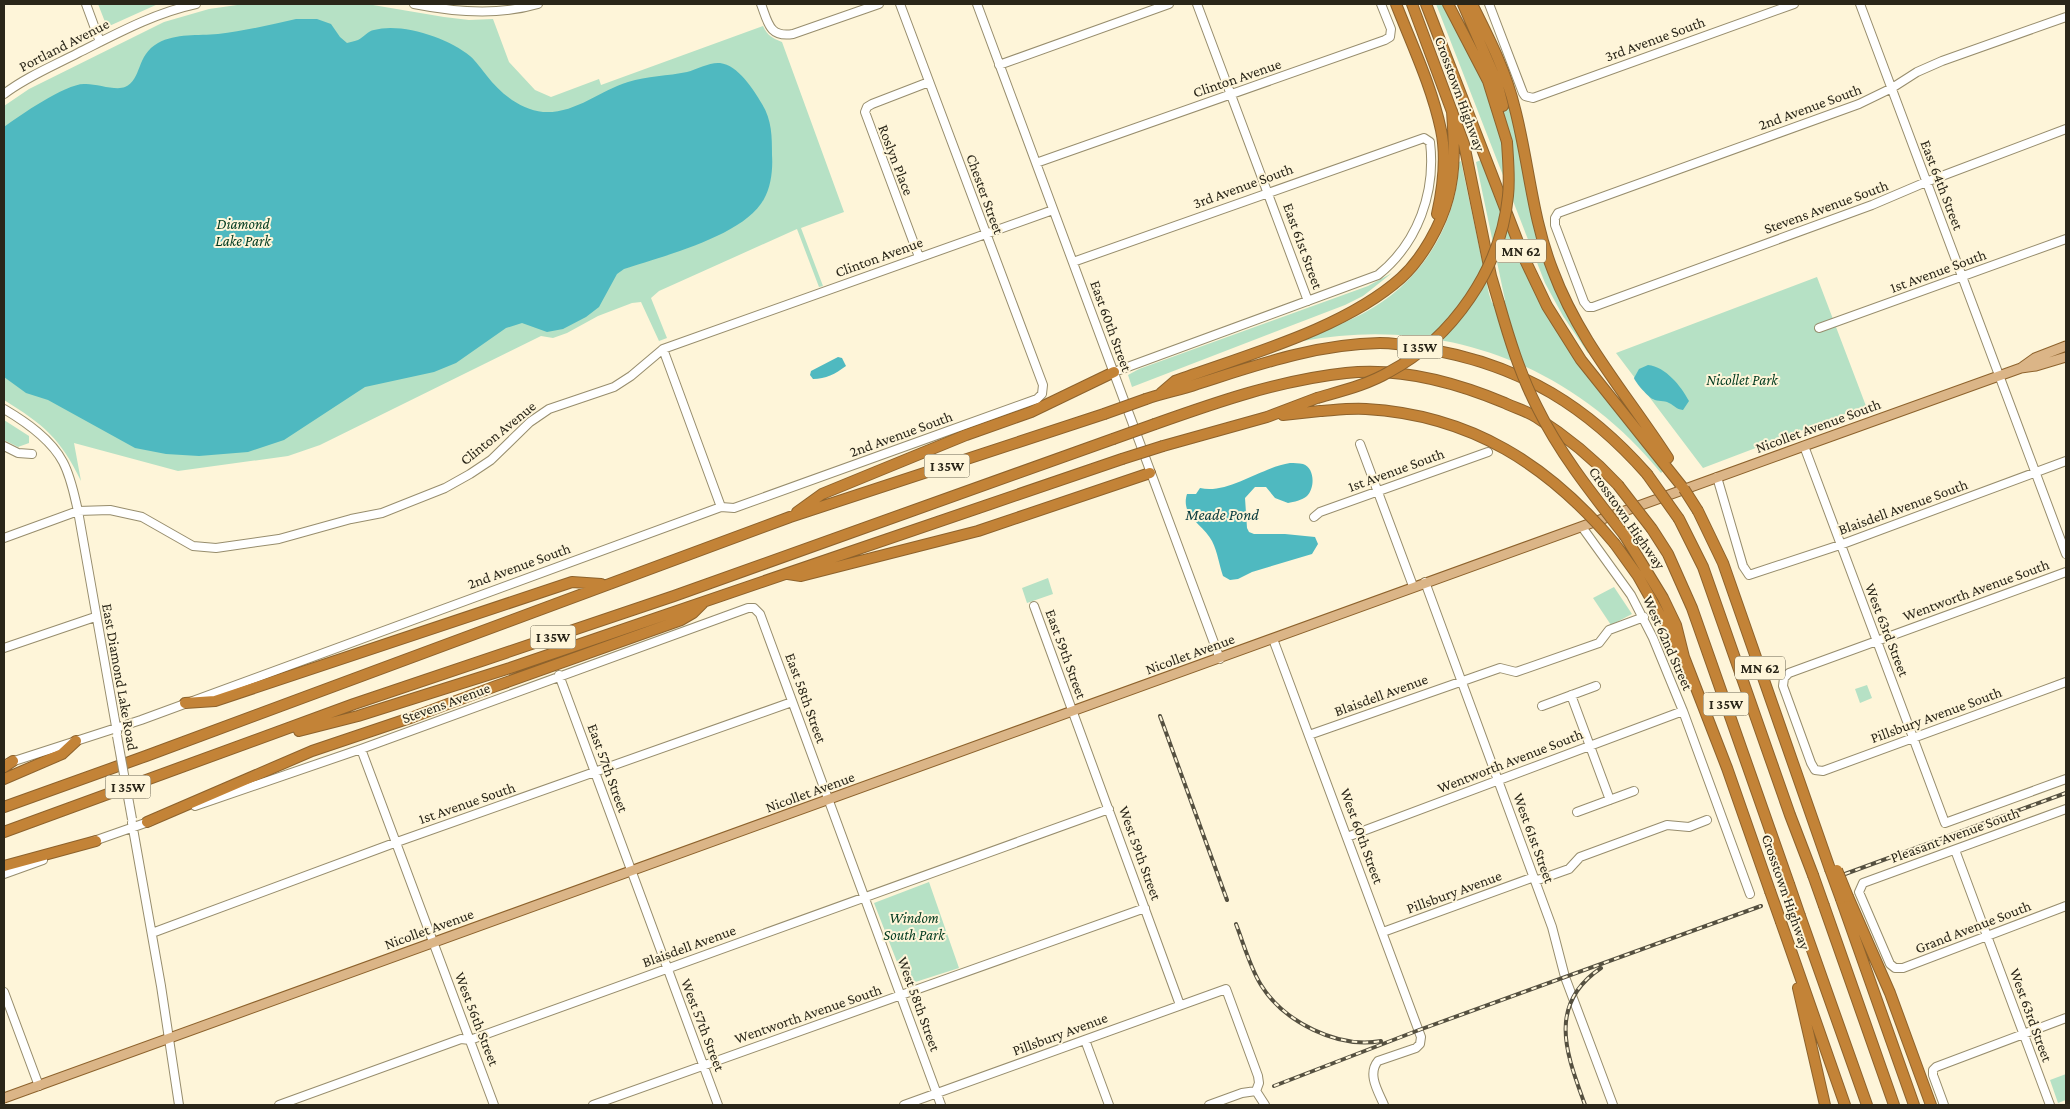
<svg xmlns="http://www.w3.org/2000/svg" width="2070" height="1109" font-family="'Crimson Pro',serif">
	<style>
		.green { fill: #b6e1c5 }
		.water { fill: #4fb9c0 }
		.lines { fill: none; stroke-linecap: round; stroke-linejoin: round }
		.minor-casing { stroke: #978d6d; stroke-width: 10 }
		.major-casing { stroke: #8d622c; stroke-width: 11 }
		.highway-casing { stroke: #8d622c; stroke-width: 12 }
		.minor { stroke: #fff; stroke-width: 8 }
		.major { stroke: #dbb587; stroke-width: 9 }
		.highway { stroke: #c38337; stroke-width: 10 }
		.rail-casing { stroke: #555040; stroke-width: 4 }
		.rail { stroke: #fef5d9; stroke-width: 2; stroke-dasharray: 5.5; stroke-linecap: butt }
		.minor-bridge-casing { stroke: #978d6d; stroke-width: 10; stroke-linecap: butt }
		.highway-bridge-casing { stroke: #8d622c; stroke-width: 12; stroke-linecap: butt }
		.minor-bridge { stroke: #fff; stroke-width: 8 }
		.highway-bridge { stroke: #c38337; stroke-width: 10 }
		.labels { text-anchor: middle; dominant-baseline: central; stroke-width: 4; stroke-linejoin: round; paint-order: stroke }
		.shield { fill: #fef5d9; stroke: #6a6453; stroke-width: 1 }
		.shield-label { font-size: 14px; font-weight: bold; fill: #2a2619 }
		.street-label { font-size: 15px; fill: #2a2619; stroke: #fef5d9 }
		.park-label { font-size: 15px; font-style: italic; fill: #003a1f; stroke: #fef5d9 }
		.water-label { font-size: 16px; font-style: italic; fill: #073a3d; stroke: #fef5d9 }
	</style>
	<rect width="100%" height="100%" fill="#fef5d9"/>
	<path class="green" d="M98,4H158L107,27Z
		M244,4H367L444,17L469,20L493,19L509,62L535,90L551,97L599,79L601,85L763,26C768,36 772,38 782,42L844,212L801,228L823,286L819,287L797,229L659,291L651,298L667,338L659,341L641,302L632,303L598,316L567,333L553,338L541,336L320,445L288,456L178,471L74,443L81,481C61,439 43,424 4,400V106L29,89L164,22L209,9Z
		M1436,4H1444L1480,74L1488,96L1505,91L1482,30L1510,102L1528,198L1590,351L1588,353L1563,316L1545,283Z
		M1481,160L1541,304C1574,364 1621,416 1664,470L1661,473C1572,364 1441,315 1303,341L1302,339C1322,331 1343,324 1362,314C1420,284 1457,226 1459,162L1461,161L1489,294L1492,303L1505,300L1476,162Z
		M1392,273L1363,296L1345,305L1132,387L1128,375L1139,369L1368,286Z
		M1817,277L1866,406L1703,468L1616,353Z
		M4,420L29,436V443L18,447L4,440Z
		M1048,578L1053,594L1027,603L1022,588Z
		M1614,587L1632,614L1611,625L1593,598Z
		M1867,685L1872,698L1860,703L1855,689Z
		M929,882L959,968L906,985L874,903Z
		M2066,1074V1100L2058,1103L2050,1080Z"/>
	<path class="water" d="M296,19H317L331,24L340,37L347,43C351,42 355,41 358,40C364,37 368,31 374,30C401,22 449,38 470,56C476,61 482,70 487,76C500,93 521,110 543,112C575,114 599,91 628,82C647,76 668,76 687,72C697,69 710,62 720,63C738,65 754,90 762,104C772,120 772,137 772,155C773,169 771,187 764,199C744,236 663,256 624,269L617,274L599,307L586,317L563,329L547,332L522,323L506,328L456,363L434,372L365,387L284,440L248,452L199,456L166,454L135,448L48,400L26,393L4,377V127C19,116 65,84 84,84C95,83 115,91 125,87C142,80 136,55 158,43C176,33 198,36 218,34C244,31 270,25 296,19Z
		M838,357L842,358L846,366C835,374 826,379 813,379L810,375L811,371Z
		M1648,365C1666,367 1681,386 1689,401L1683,410C1676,409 1675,406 1669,403C1664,400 1658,402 1653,399C1649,398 1635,382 1634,378L1639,369Z
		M1290,463C1294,463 1299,463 1303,464C1315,468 1315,488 1307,496C1302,500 1294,502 1288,503L1275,498L1266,487H1255L1245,498L1247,528L1249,532L1254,534H1285L1315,537L1318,544L1312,554L1252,572L1238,579L1230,580L1223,576C1219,565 1218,553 1212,541C1204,525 1180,516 1187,494H1196L1200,488C1227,495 1262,467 1290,463Z"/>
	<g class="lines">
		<defs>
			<path id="minor" d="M86,4L100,42
				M414,4C454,12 498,16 538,4
				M761,4C768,22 769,38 793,34L879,4
				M977,4L1220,659
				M1197,4L1308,301
				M1489,4L1523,93L1525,96L1533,98L1794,4
				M1860,4L2066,554
				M2066,17L1942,61L1917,72L1892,88L1859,104L1558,213L1555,218V225L1584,302L1588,307H1593L1872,205L1926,182L2066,129
				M999,65L1169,4
				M4,94C26,77 53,66 78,53C116,34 154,13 196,4
				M1036,163L1385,40L1390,37L1391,29L1381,4
				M919,257L865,112L867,107L872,104L929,82
				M1073,262L1424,138L1430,142C1436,192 1418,243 1378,275L1114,372
				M1819,328L2066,239
				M663,349L721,507
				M4,409C26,422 51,439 63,462C71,477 74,494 78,511L117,732
				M1360,444L1413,586
				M4,446L18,453L32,454
				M1804,446L1945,823L2066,779
				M1717,477L1743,566L1749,575L1840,545L2066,461
				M1314,517L1320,512L1488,452
				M1582,527L1631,595L1653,638L1683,711L1750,894
				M4,538L78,511L110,510L142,517L193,546L216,548L279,539L351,519L382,513L445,488L470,474L491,460L530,422L549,409L614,387L631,376L663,349L1053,210
				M2066,572L1789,673L1784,678L1783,686L1811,763L1815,770L1823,771L2066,682
				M1425,582L1552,927L1565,977L1613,1105
				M1034,606L1180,1005
				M1273,639L1421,1037L1420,1044L1416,1048L1378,1061C1367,1074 1378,1091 1384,1105
				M4,648L95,617
				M559,675L718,1105
				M1571,695L1610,800
				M1542,706L1596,686
				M1309,735L1500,668L1516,672L1599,643L1609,630L1644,617
				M361,749L494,1105
				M8,763L141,720L721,507L734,508L1037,399L1042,394L1043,385L900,4
				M195,806L361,749L748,608H754L760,614L941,1105
				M2066,809L1863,883L1859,892L1890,964L1895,968H1903L2066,906
				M1577,812L1634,791
				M132,823L161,986L179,1105
				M1347,837L1683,711
				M91,842L151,821
				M1955,850L2050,1105
				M4,874L43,860
				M1535,881L1569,869L1580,857L1667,825L1689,827L1707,820
				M1383,932L1534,877
				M152,933L397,842L792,702
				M4,992L39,1086
				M1085,1040L1109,1105
				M1256,1091L1265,1105
				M279,1105L461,1039L470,1040L1109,809
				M593,1105L1145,908
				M904,1105L1226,989L1258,1076L1259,1083L1256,1091
				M1209,1105L1242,1093L1256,1091
				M1944,1105L1933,1075V1070L1936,1067L2066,1018"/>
			<path id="major" d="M2021,368L2035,358L2066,346
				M4,1098L1804,446L2021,368L2036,366L2066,357"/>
			<path id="highway" d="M1396,4C1412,45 1432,87 1441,130C1447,158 1443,187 1437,214
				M1412,4L1464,144L1491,276L1499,303
				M1426,4L1525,260L1547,306L1581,360L1684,489
				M1448,4L1488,81L1507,142
				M1463,4L1497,82L1503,106
				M1472,4C1489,38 1506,71 1515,109C1529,163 1532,218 1553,271C1579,341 1628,396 1668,458
				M1161,393L1175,381C1246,355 1344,329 1401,278C1422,259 1441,225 1448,198C1456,169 1454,140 1452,111
				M1146,399C1163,393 1180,390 1197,384C1257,365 1316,344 1380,343C1398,343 1416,347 1433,350C1522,366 1588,407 1647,474
				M1283,415L1320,411
				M1155,424C1217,402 1280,380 1346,373C1401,367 1455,382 1505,403C1515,408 1527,411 1536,417C1566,436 1594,459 1618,485
				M1163,446L1267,417L1317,398
				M1698,511L1723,563L1830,869
				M797,512L822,494L966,435L1031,412L1114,372
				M1679,519L1703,567L1790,815L1813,875
				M1652,529L1668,554L1692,608L1789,884
				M1625,536L1663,598L1676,625L1684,657L1727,768L1770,891
				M1615,544L1638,576L1677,645
				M788,574L801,576L978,531L1150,473
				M185,703L215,701L572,582L601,584
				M299,731L358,716L510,668L1122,459
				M4,767L13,761
				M4,779L62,754L76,741
				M4,807L146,756L790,517L1104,414
				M147,822L312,751L413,717L496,686L681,620L693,613L703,603
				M4,832L354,704L674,596L1113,439
				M4,866L96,841
				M1848,897L1890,993L1931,1105
				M1841,899L1914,1105
				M1824,906L1894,1105
				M1800,916L1867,1105
				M1781,922L1845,1105
				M1798,988L1825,1105"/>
		</defs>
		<use href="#minor" class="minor-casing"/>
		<use href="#major" class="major-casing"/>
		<use href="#highway" class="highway-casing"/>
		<use href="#minor" class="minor"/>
		<use href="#major" class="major"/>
		<use href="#highway" class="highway"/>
		<defs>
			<path id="rail" d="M1160,716L1227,900
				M1845,874L2066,793
				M1236,924C1244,945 1250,967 1261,985C1284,1022 1338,1049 1381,1041
				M1274,1086L1419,1030L1761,906
				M1585,1105C1567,1055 1546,1005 1601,968"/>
		</defs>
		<use href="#rail" class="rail-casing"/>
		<use href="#rail" class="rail"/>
		<defs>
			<path id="minor-bridge" d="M117,736L132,819"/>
			<path id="highway-bridge" d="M1499,303C1509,338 1520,374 1537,407C1560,454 1593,495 1625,536
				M1317,398C1341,391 1367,385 1389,372C1453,338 1501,268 1508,196C1510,178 1508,160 1507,142
				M1320,411C1335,410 1351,408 1366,409C1471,415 1549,465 1615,544
				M1104,414L1146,399
				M1113,439L1155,424
				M1122,459L1163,446
				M1647,474L1679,519
				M1618,485L1652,529
				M1684,489L1698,511
				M1830,869L1841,899
				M1837,870L1848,897
				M1813,875L1824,906
				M1789,884L1800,916
				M1770,891L1781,922"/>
		</defs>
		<use href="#minor-bridge" class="minor-bridge-casing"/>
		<use href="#highway-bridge" class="highway-bridge-casing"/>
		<use href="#minor-bridge" class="minor-bridge"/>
		<use href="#highway-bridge" class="highway-bridge"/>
	</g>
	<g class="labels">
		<g class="shield">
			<rect x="1496" y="239.5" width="50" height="23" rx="4"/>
			<rect x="1397.5" y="335.5" width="45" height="23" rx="4"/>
			<rect x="924.5" y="454.5" width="45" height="23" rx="4"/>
			<rect x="530.5" y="625.5" width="45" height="23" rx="4"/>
			<rect x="1735" y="656.5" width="50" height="23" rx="4"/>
			<rect x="1703.5" y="692.5" width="45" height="23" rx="4"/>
			<rect x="105.5" y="775.5" width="45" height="23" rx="4"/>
		</g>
		<g class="shield-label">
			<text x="1521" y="251">MN 62</text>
			<text x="1420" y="347">I 35W</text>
			<text x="947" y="466">I 35W</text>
			<text x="553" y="637">I 35W</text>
			<text x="1760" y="668">MN 62</text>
			<text x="1726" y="704">I 35W</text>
			<text x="128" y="787">I 35W</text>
		</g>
		<g class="street-label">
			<text transform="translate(1655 39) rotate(-20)">3rd Avenue South</text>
			<text transform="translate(64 45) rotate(-27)">Portland Avenue</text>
			<text transform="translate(1237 78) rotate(-19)">Clinton Avenue</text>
			<text transform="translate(1460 94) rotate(70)">Crosstown Highway</text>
			<text transform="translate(1810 107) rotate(-20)">2nd Avenue South</text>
			<text transform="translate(896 160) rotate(69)">Roslyn Place</text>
			<text transform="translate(1942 185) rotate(69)">East 64th Street</text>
			<text transform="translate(1243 186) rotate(-20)">3rd Avenue South</text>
			<text transform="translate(985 194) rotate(70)">Chester Street</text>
			<text transform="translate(1826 207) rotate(-20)">Stevens Avenue South</text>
			<text transform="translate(1303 246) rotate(70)">East 61st Street</text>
			<text transform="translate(879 257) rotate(-20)">Clinton Avenue</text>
			<text transform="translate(1938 271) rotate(-20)">1st Avenue South</text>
			<text transform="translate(1111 326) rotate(70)">East 60th Street</text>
			<text transform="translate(1818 426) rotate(-20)">Nicollet Avenue South</text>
			<text transform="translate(498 433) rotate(-39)">Clinton Avenue</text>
			<text transform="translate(901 434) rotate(-20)">2nd Avenue South</text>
			<text transform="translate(1396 470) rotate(-20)">1st Avenue South</text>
			<text transform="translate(1903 507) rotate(-20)">Blaisdell Avenue South</text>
			<text transform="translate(1627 518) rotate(55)">Crosstown Highway</text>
			<text transform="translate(519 566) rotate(-20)">2nd Avenue South</text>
			<text transform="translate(1976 590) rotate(-20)">Wentworth Avenue South</text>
			<text transform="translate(1887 630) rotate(69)">West 63rd Street</text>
			<text transform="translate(1668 643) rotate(66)">West 62nd Street</text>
			<text transform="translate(1066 654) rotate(70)">East 59th Street</text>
			<text transform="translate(1190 654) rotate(-20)">Nicollet Avenue</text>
			<text transform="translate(120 677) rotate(80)">East Diamond Lake Road</text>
			<text transform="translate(1381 695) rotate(-20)">Blaisdell Avenue</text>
			<text transform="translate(806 698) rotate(70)">East 58th Street</text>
			<text transform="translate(446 703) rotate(-20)">Stevens Avenue</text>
			<text transform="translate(1936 715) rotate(-20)">Pillsbury Avenue South</text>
			<text transform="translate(1510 761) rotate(-21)">Wentworth Avenue South</text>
			<text transform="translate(608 768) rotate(70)">East 57th Street</text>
			<text transform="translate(810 792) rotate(-20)">Nicollet Avenue</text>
			<text transform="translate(467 803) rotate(-19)">1st Avenue South</text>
			<text transform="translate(1955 835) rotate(-20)">Pleasant Avenue South</text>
			<text transform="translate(1362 836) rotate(70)">West 60th Street</text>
			<text transform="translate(1534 838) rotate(70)">West 61st Street</text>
			<text transform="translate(1140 853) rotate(70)">West 59th Street</text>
			<text transform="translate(1454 892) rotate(-20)">Pillsbury Avenue</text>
			<text transform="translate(1786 892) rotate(71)">Crosstown Highway</text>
			<text transform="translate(1973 927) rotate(-21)">Grand Avenue South</text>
			<text transform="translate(429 929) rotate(-20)">Nicollet Avenue</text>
			<text transform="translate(689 946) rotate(-20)">Blaisdell Avenue</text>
			<text transform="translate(919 1004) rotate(70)">West 58th Street</text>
			<text transform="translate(808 1014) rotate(-19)">Wentworth Avenue South</text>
			<text transform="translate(2031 1015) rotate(70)">West 63rd Street</text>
			<text transform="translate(477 1019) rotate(69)">West 56th Street</text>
			<text transform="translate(703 1025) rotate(69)">West 57th Street</text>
			<text transform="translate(1060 1034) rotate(-20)">Pillsbury Avenue</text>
		</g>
		<g class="park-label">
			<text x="243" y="224">Diamond<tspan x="243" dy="17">Lake Park</tspan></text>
			<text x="1742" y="380">Nicollet Park</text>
			<text x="914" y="918">Windom<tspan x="914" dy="17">South Park</tspan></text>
		</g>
		<g class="water-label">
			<text x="1222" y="514">Meade Pond</text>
		</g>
	</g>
	<rect width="2070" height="1109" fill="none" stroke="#2a2619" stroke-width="10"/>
</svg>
